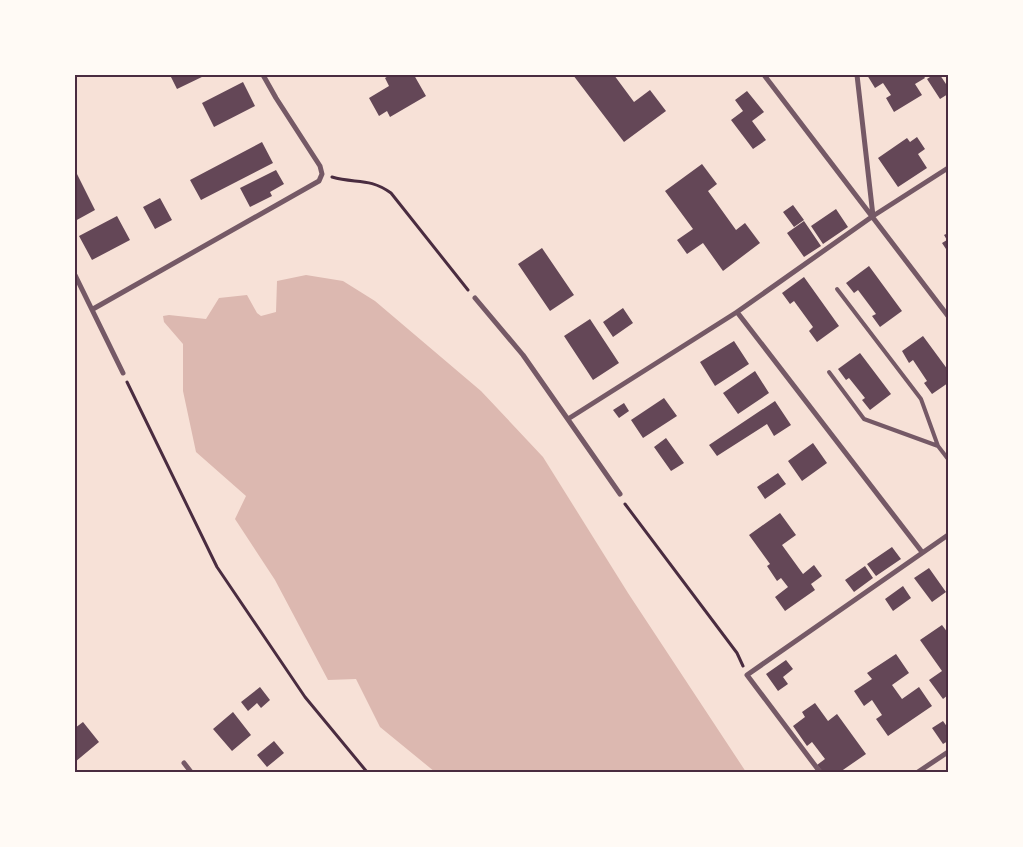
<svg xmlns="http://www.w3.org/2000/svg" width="1023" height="847" font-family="'Zilla Slab',serif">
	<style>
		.water { fill: #dcb8b0 }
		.building { fill: #644757 }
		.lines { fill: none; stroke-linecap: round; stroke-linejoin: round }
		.path { stroke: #4a2c40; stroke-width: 3 }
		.service { stroke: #755966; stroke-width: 4 }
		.minor { stroke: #755966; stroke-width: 5 }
		.neatline { fill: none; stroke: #4a2c40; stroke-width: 2 }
	</style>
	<rect width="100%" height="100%" fill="#f7e1d7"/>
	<path class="water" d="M306,275L343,281L375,301L481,391L543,457L628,593L746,772H435L380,727L356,679L328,680L275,580L235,519L246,496L196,452L183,391V344L164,322L163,316L169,315L206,319L219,298L247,295L257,313L261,316L276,312L277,281Z"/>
	<path class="building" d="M170,75H206L177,89Z
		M390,75H414L426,96L390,117L387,111L379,116L369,98L389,86L385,78Z
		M573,75H614L634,102L650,90L666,111L624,142Z
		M867,75H923L925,78L915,84L922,95L894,112L886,98L891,95L883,83L875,88Z
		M933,75H940L948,87V94L940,99L927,79Z
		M243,82L255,106L214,127L202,103Z
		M747,91L764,112L752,121L766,140L753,149L731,120L743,111L735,100Z
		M917,137L925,149L918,154L927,168L898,187L878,158L907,138L910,142Z
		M262,142L273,163L201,200L190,180Z
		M702,164L717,184L708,191L736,230L745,223L760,243L723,271L703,243L687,254L677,240L693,229L665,191Z
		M276,170L284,184L270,192L272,196L250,207L240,188Z
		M75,174H77L95,210L75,221Z
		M160,198L172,220L155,229L143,207Z
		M793,205L804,220L794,227L783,212Z
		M836,209L848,227L823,244L811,226Z
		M117,216L130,240L92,260L79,236Z
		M804,221L821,246L804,257L787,233Z
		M948,233V252L942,243L947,240L944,235Z
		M542,248L574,295L550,311L518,264Z
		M869,266L902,311L880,327L872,316L876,314L858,290L854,293L846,283Z
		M804,277L839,326L817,342L809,331L813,327L794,301L790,304L782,293Z
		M623,308L633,323L613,337L603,322Z
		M590,319L619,363L593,380L564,336Z
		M923,336L948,370V383L932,394L924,383L927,381L913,360L909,363L902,351Z
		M734,341L749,364L715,386L700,362Z
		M860,353L891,394L870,410L862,400L865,398L849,378L846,380L838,369Z
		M755,371L769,393L738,414L723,393Z
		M664,398L677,416L643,438L631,420Z
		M775,401L791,425L774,436L767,424L717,456L709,445Z
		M624,403L629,411L619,418L613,410Z
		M666,438L684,463L671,471L654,447Z
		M813,443L827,463L802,481L788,461Z
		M778,473L786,484L765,499L757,487Z
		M780,513L796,535L782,545L803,574L814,565L822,576L811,584L815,590L785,611L775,597L788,587L781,578L777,581L767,566L770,564L749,535Z
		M892,547L901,559L876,576L867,564Z
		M865,566L873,578L854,592L845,580Z
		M929,568L946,592L932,602L914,578Z
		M903,586L911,598L893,611L885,599Z
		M942,625L948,633V695L943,699L929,680L942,671L920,640Z
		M896,654L909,673L892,685L902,699L919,687L932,706L888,736L876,719L882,715L872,700L864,706L854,691L872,679L867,673Z
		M786,660L793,669L783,677L788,684L778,691L766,674Z
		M260,687L270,700L261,708L257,703L248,711L241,702Z
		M815,703L828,721L837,714L866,754L840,772H823L817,765L825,759L812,742L807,746L793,726L805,717L802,712Z
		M233,712L251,735L232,751L213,729Z
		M943,721L948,728V741L943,744L932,728Z
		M83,722L99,742L75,762V728Z
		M274,741L284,753L267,767L257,755Z"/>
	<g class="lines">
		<path class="path" d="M332,177C355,184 369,177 391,193L468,290
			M127,382L217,567L305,697L367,772
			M625,504L737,653L743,666"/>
		<path class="service" d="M837,289L921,399L938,446L948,459
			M829,372L864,419L938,446"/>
		<path class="minor" d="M764,75L948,316
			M857,75L873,216
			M75,275L123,373
			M475,298L523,355L620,494
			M93,309L319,181L322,174L320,166L276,98L263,75
			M737,312L922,552
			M568,419L737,312L873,216L948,168
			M184,763L191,772
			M820,772L747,675L948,535
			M918,772L948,752"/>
	</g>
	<rect width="1023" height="847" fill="none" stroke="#fffaf5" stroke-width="152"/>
	<rect x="76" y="76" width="871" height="695" class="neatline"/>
</svg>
